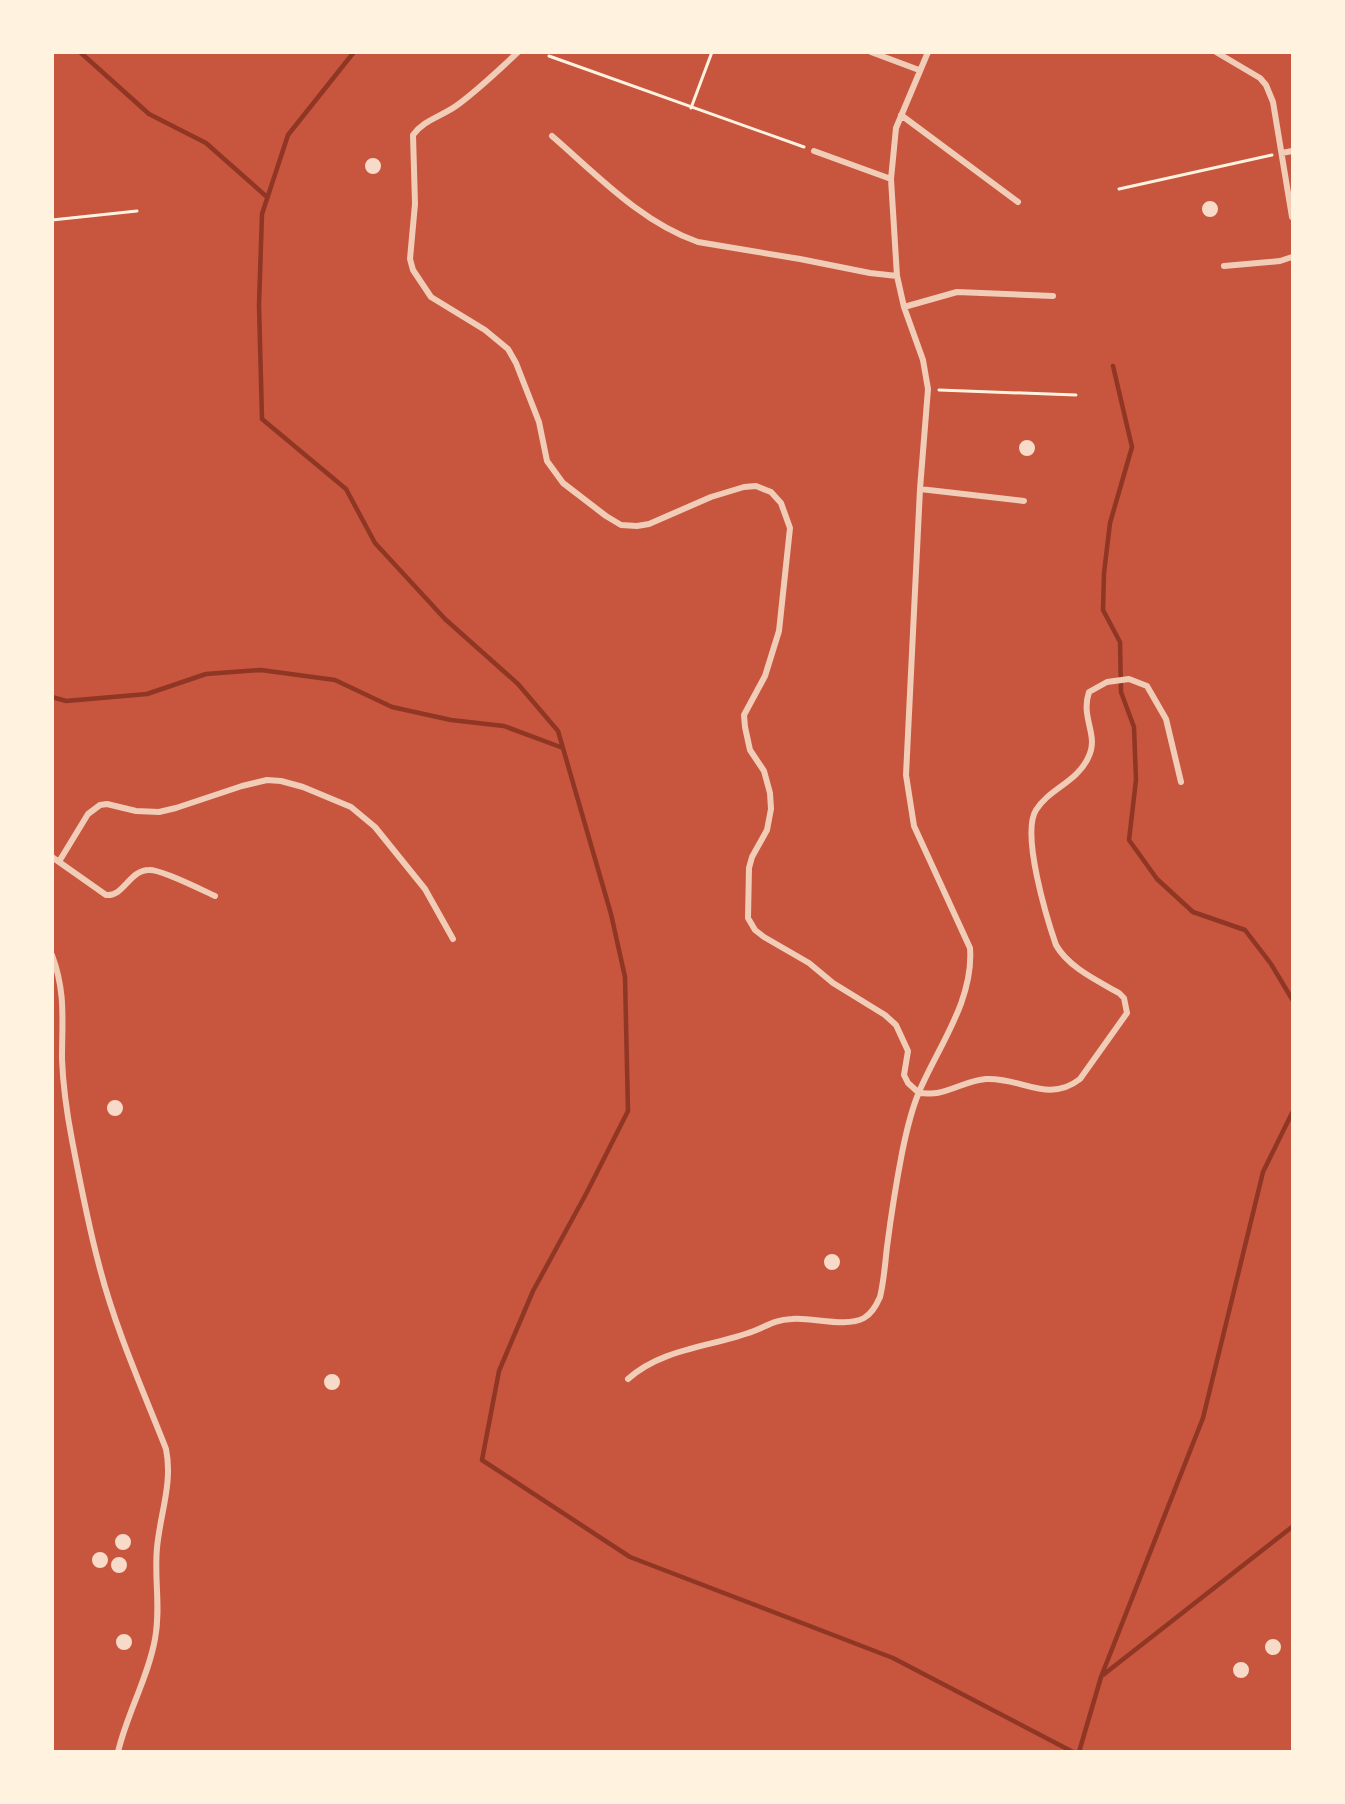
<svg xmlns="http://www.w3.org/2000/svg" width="1345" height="1804" font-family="Ubuntu,sans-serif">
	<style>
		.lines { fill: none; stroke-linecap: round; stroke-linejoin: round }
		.stream { stroke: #8f3625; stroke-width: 4.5 }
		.building { fill: #f7dbc8 }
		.path { stroke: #fff3e0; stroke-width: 3 }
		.minor { stroke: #f1ccb7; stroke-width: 6 }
	</style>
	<rect width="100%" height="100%" fill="#c8553d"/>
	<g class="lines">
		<path class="stream" d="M80,52L149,114L206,143L267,197
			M354,52L288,135L262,214L259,305L262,419L346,489L375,543L445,619L518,684L558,731L611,914L625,977L628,1111L586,1194L533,1291L499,1371L482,1460L630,1557L893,1658L1073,1752
			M1113,366L1132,447L1110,523L1104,573L1103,610L1120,642L1121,692L1134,727L1136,780L1129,840L1157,879L1193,912L1245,930L1271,964L1292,999
			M52,697L66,701L147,694L206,674L261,670L335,680L392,707L451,720L504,726L563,748
			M1103,1675L1292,1527
			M1079,1752L1101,1677L1203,1418L1263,1172L1292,1113"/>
	</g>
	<path class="building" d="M365 166a8 8 0 1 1 16 0a8 8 0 1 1-16 0Z
		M1202 209a8 8 0 1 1 16 0a8 8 0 1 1-16 0Z
		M1019 448a8 8 0 1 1 16 0a8 8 0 1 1-16 0Z
		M107 1108a8 8 0 1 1 16 0a8 8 0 1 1-16 0Z
		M824 1262a8 8 0 1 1 16 0a8 8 0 1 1-16 0Z
		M324 1382a8 8 0 1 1 16 0a8 8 0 1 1-16 0Z
		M115 1542a8 8 0 1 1 16 0a8 8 0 1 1-16 0Z
		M92 1560a8 8 0 1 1 16 0a8 8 0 1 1-16 0Z
		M111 1565a8 8 0 1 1 16 0a8 8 0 1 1-16 0Z
		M116 1642a8 8 0 1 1 16 0a8 8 0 1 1-16 0Z
		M1265 1647a8 8 0 1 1 16 0a8 8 0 1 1-16 0Z
		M1233 1670a8 8 0 1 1 16 0a8 8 0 1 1-16 0Z"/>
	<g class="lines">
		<path class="path" d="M549,56L804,147
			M691,108L712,52
			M1119,189L1272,155
			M52,220L137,211
			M939,390L1076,395"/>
		<path class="minor" d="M518,52C498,71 478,90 456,106C440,117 424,120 413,135L415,204L410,259L413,270L431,297L485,330L508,349L516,363L539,422L547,461L563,483L606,516L621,525L637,526L649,524L711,497L744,487L756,486L771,492L781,503L790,528L779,631L765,676L744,715L745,727L750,750L764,771L770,793L771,809L767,830L752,857L749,868L748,918L755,930L764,937L809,963L833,983L885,1015L896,1025L908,1051L904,1075L908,1083L919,1093C924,1093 931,1094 937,1093C954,1090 969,1080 986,1079C1021,1077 1048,1104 1080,1079L1127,1013L1124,998L1119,993C1098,981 1068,967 1056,945C1047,919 1021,834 1036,810C1049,789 1077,782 1088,758C1100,735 1080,719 1089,692L1107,682L1129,679L1147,686L1166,719L1181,782
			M871,52L919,70
			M1216,52L1260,78L1266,85L1273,102L1292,217
			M901,115L1018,202
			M552,136C597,175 641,222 698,242L800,259L870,273L897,276
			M814,151L891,179
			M1282,153L1292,151
			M1224,266L1280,261L1292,257
			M904,307L957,292L1053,296
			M920,489L1024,501
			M52,857L106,895C124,897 129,870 149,870C161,869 202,890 215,896
			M60,860L88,814L100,805L107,804L136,811L159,812L176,808L242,786L267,780L281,781L303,787L351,807L375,827L425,889L453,939
			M52,955C66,993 62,1020 62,1059C63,1086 67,1114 72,1140C80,1182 88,1224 99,1265C115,1328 142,1388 166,1449C173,1483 160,1514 157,1548C154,1579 161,1607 155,1639C148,1678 127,1713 118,1752
			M628,1379C662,1348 712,1347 754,1331C769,1325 774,1320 792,1319C812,1317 846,1328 864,1318C871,1314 877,1304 880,1297C884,1281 885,1264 887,1247C891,1216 896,1184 902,1153C906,1133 911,1111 919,1092C938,1047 974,1000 970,948L914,826L906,775L920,489L928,389L923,360L904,307L897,276L891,179L896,128L928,52"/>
	</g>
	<rect width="1345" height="1804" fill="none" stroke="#fff3e0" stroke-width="108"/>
</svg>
